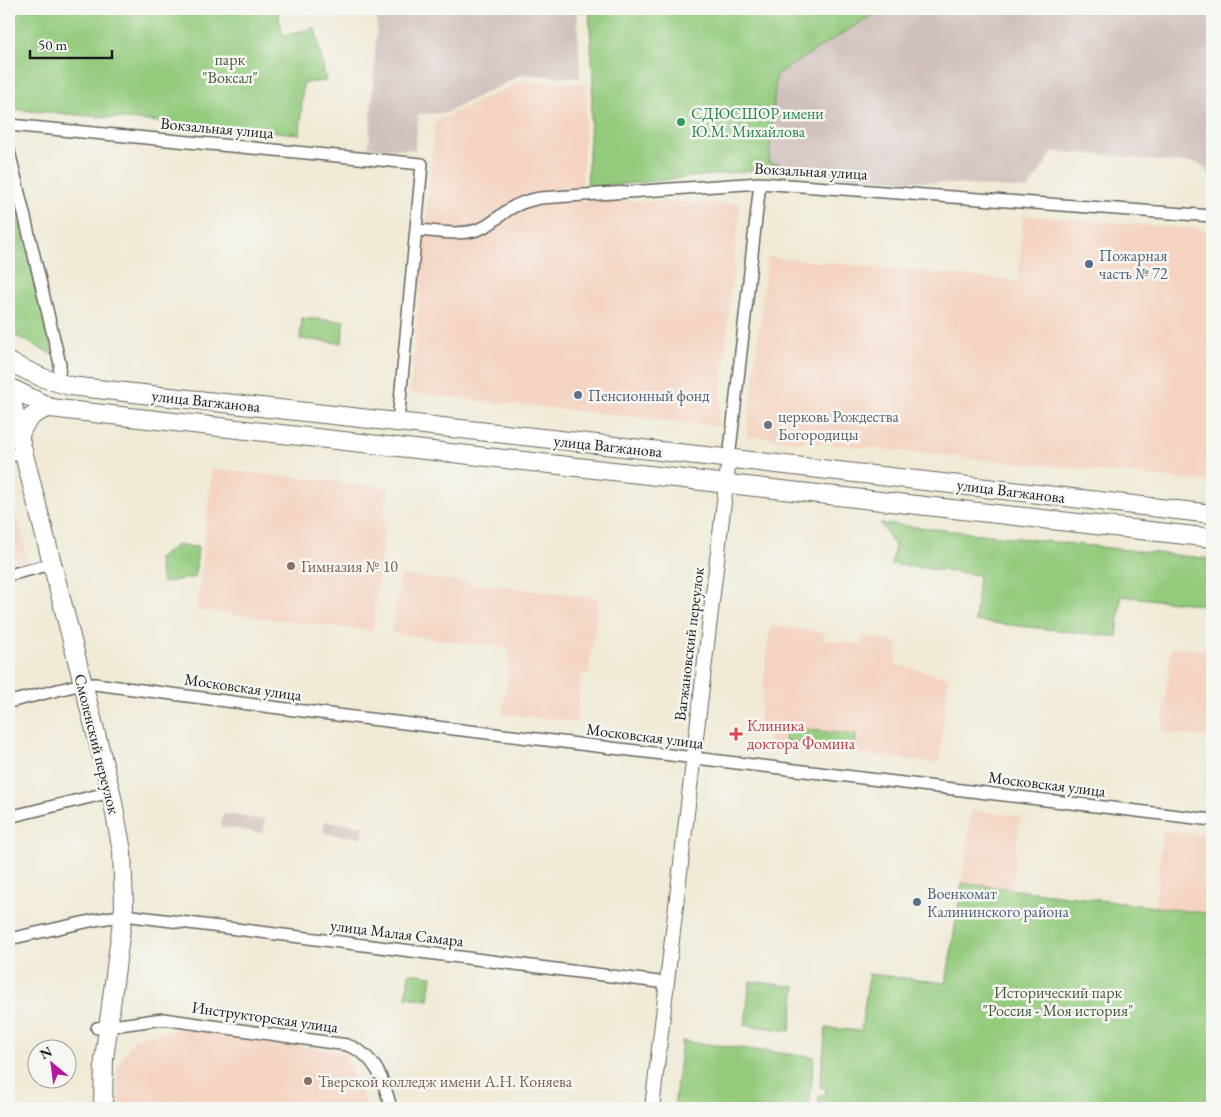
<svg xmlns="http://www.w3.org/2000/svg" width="1221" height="1117" font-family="'EB Garamond',serif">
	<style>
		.built { fill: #f4d3c0 }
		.industrial { fill: #d0c0bc }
		.green { fill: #93ca7c; stroke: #58734c }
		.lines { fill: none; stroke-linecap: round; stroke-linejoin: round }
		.minor-casing { stroke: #66645d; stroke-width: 14 }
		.tertiary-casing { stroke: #66645d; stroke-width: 16 }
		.primary-casing { stroke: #66645d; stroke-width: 20 }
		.minor { stroke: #fff; stroke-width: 11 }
		.tertiary { stroke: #fff; stroke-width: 14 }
		.primary { stroke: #fff; stroke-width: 18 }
		.leisure-dot { fill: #2e9e5b; stroke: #f6f6f2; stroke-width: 2 }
		.service-dot { fill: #5c6f8a; stroke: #f6f6f2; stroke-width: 2 }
		.worship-dot { fill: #6b7280; stroke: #f6f6f2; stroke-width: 2 }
		.education-dot { fill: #8d6e63; stroke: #f6f6f2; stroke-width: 2 }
		.health-dot { fill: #e0444e; stroke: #f6f6f2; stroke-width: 2 }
		.labels { text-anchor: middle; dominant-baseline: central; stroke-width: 5; stroke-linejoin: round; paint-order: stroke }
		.park-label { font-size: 16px; fill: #46593e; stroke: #f6f6f2 }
		.leisure-label { font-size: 16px; fill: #27864d; stroke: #f6f6f2; text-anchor: start }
		.street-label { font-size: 16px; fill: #1c1c1c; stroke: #f6f6f2 }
		.service-label { font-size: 16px; fill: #4e5e75; stroke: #f6f6f2; text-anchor: start }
		.worship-label { font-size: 16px; fill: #5b616d; stroke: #f6f6f2; text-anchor: start }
		.education-label { font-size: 16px; fill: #785e54; stroke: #f6f6f2; text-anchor: start }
		.health-label { font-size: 16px; fill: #be3a42; stroke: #f6f6f2; text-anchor: start }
	</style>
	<rect width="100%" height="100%" fill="#f6f6f2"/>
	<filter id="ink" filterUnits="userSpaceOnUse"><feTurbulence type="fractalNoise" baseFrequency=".02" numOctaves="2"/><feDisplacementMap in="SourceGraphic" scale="10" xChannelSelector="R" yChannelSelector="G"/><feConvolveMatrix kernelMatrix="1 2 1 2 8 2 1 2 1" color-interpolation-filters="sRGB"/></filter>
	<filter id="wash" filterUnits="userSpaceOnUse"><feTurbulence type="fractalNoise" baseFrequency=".0096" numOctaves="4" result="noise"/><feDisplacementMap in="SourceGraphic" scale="20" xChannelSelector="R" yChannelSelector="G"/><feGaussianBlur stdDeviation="1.12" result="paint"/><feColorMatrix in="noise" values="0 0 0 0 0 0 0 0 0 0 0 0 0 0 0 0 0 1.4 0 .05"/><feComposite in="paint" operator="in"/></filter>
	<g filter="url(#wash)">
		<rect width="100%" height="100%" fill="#f0ead6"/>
		<path class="built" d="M523,81L587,84L581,200L740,203L718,426L410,393L435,121Z
			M1023,215L1212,230V482L747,436L767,257L1018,281Z
			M212,469L388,487L373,631L197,610Z
			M9,487L29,564L9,569Z
			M401,575L599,598L588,674H582L576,722L503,714L510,649L392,633Z
			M770,625L825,633L824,640L861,644L862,635L898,643L896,664L948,678L939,763L768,743L770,725L759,724Z
			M1171,647L1212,651V795L1204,794L1210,737L1162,732Z
			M971,810L1020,816L1012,889L962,883Z
			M1163,831L1212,836V914L1155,907Z
			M179,1028L343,1053L367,1108H120L117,1067L134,1039Z"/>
		<path class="industrial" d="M378,9H577L580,78L522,74L446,113L418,114L415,150L369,147Z
			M882,9H1212V177L1199,163L1171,162L1095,154L1053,152L1028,189L781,172V164L769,163L776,75Z
			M223,814L265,820L263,833L221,827Z
			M325,821L364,826L362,838L323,833Z"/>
		<path class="green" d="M9,9H277L283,36L315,28L326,81L303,83L300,134L9,109Z
			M589,9H882L776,75L769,163L781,164V172L749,171L587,188L593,81Z
			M9,175L53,355L9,332Z
			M302,318L344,321L342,343L300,339Z
			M880,523L1212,559V606L1121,596L1117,637L975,621L979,575L891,564L895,546Z
			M177,545L198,547L195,577L162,583L158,559Z
			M786,727L856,735L855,749L785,741Z
			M962,883L1212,914V1108H818L819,1095H825L826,1088L820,1087L826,1028L861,1031L869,974L946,983Z
			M409,973L432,976L429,1000L406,997Z
			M750,981L796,987L790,1031L745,1025Z
			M682,1041L814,1057L809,1108H674Z"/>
	</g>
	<g filter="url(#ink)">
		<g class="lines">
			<defs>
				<path id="minor" d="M9,125L422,164L398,422
					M9,151L60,364L58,383
					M416,230C437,231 462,237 482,228C492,224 499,216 508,210C517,204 529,200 540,198L760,183L1212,216
					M9,456L15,455
					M729,459L760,183
					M9,575L44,566
					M9,702L74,686L95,684L287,709L1212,820
					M9,817L111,792
					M124,915L667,983
					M9,939L95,920L113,917
					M97,1028L163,1019L347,1045C376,1055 384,1081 391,1108"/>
				<path id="tertiary" d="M652,1108L729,459"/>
				<path id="primary" d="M9,362L43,378L70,386L751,461L1212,514
					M9,386L20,439L111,792L122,851L124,906L104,1059L103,1108
					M9,387L51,408L67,410L1212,538
					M20,435C25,419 35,411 51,408"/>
			</defs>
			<use href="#minor" class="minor-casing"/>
			<use href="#tertiary" class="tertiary-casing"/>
			<use href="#primary" class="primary-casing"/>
			<use href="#minor" class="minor"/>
			<use href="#tertiary" class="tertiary"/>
			<use href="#primary" class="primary"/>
		</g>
	</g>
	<circle class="leisure-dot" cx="681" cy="122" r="5"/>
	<g class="service-dot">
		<circle cx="1089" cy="264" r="5"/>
		<circle cx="578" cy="395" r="5"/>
		<circle cx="917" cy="902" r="5"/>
	</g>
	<circle class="worship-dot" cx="768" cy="425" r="5"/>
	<g class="education-dot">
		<circle cx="291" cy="566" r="5"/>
		<circle cx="308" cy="1081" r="5"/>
	</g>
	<path class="health-dot" d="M733.5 726.5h5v5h5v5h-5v5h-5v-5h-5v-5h5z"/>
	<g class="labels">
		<g class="park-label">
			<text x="230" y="59">парк<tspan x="230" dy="18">"Воксал"</tspan></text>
			<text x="1058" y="992">Исторический парк<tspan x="1058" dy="18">"Россия - Моя история"</tspan></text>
		</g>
		<g class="leisure-label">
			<text x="691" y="113">СДЮСШОР имени<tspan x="691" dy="18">Ю.М. Михайлова</tspan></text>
		</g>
		<g class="street-label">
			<text transform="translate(217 128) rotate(5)">Вокзальная улица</text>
			<text transform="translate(811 171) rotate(3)">Вокзальная улица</text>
			<text transform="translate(206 401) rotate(6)">улица Вагжанова</text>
			<text transform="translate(608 446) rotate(6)">улица Вагжанова</text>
			<text transform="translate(1011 491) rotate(7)">улица Вагжанова</text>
			<text transform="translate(689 644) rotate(-83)">Вагжановский переулок</text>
			<text transform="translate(243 687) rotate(8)">Московская улица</text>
			<text transform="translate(645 736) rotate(7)">Московская улица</text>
			<text transform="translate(97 744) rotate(76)">Смоленский переулок</text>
			<text transform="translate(1047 784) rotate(7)">Московская улица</text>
			<text transform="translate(397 933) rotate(7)">улица Малая Самара</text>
			<text transform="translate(265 1017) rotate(8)">Инструкторская улица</text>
		</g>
		<g class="service-label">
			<text x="1099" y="255">Пожарная<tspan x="1099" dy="18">часть № 72</tspan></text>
			<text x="588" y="395">Пенсионный фонд</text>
			<text x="927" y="893">Военкомат<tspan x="927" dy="18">Калининского района</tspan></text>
		</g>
		<g class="worship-label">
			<text x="778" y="416">церковь Рождества<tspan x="778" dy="18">Богородицы</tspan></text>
		</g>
		<g class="education-label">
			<text x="301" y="566">Гимназия № 10</text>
			<text x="318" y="1081">Тверской колледж имени А.Н. Коняева</text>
		</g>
		<g class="health-label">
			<text x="747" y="725">Клиника<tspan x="747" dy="18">доктора Фомина</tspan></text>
		</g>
	</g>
	<rect width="1221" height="1117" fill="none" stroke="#f6f6f2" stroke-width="30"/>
	<g transform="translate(52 1064) rotate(331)"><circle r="24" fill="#f6f6f2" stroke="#9f9f9c"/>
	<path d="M0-4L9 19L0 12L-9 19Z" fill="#b5179e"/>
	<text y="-8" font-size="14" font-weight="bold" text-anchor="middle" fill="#1c1c1c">N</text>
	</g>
	<path d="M30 50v8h82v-8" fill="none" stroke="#1c1c1c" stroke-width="2.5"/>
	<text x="38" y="50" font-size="15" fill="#1c1c1c" stroke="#f6f6f2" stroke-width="4" paint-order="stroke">50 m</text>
</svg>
